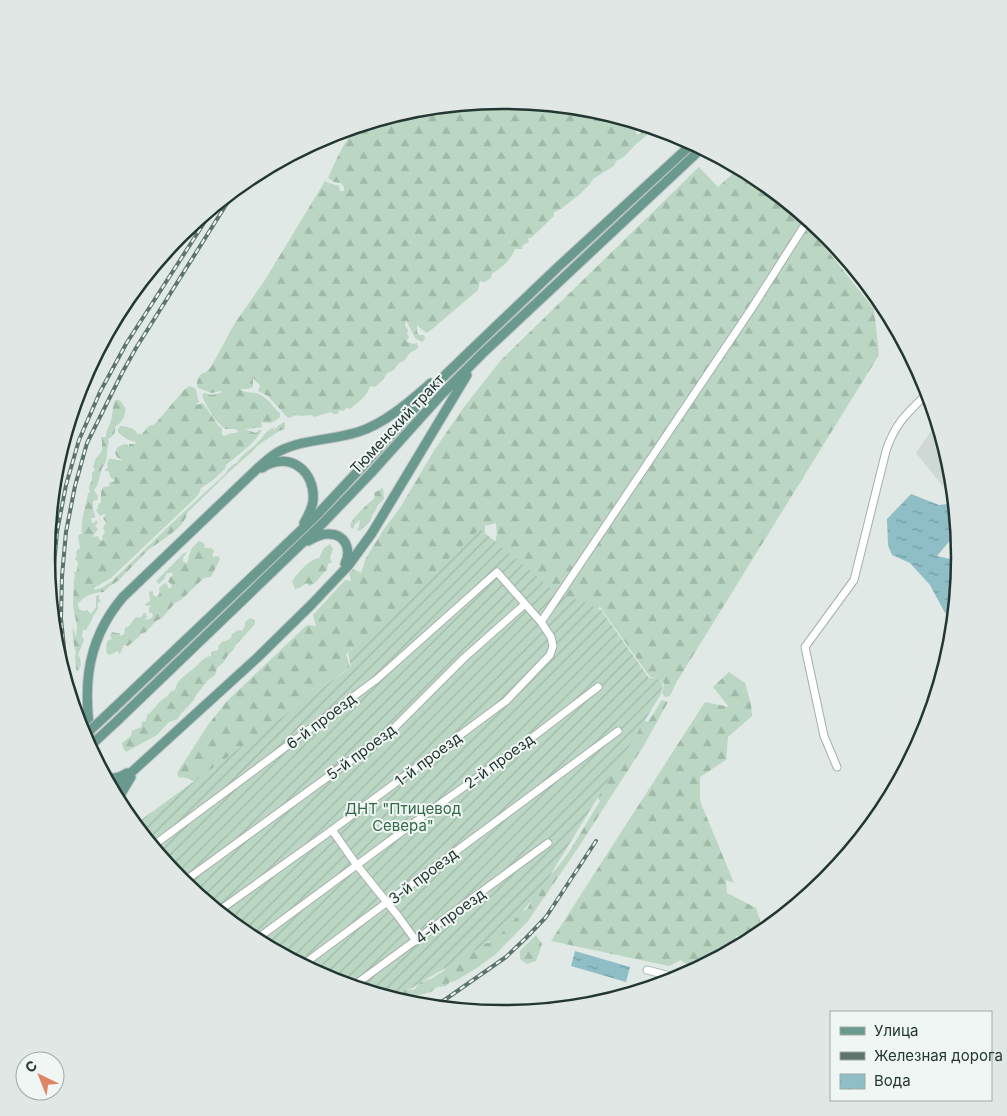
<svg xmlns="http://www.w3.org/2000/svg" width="1007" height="1116" font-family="Inter,sans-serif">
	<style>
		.built { fill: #ced8d4 }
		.forest { fill: url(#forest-firs) }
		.garden { fill: url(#garden-furrows) }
		.water { fill: url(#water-ripples) }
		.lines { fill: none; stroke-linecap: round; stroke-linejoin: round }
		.minor-casing { stroke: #a4b0ac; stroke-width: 9 }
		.major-casing { stroke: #bdc3c2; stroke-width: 11 }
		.minor { stroke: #fff; stroke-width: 7 }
		.major { stroke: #6a998d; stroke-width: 9 }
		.rail-casing { stroke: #5d736d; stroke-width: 4 }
		.rail { stroke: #f0f6f3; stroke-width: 2; stroke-dasharray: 5.5; stroke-linecap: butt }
		.major-bridge-casing { stroke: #bdc3c2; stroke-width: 11; stroke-linecap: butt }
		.major-bridge { stroke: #6a998d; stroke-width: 9 }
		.labels { text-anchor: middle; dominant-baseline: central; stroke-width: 4; stroke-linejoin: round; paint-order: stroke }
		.street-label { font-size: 15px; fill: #233732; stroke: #f0f6f3 }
		.park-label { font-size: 15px; fill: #336848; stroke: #f0f6f3 }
		.rim { fill: none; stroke: #233732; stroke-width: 2.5 }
	</style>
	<defs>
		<pattern id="forest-firs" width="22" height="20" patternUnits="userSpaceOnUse" patternTransform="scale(1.25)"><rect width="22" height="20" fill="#bbd7c3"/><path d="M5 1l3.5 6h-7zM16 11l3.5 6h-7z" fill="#a0b9a8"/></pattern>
		<pattern id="garden-furrows" width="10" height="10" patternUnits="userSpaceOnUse" patternTransform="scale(1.25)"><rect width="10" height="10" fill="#bbd7c3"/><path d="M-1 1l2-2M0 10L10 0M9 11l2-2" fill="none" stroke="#a0b9a8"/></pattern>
		<pattern id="water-ripples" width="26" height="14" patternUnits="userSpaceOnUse" patternTransform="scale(1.25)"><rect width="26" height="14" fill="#8fbec7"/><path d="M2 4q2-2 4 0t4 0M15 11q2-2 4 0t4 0" fill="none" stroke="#749ba2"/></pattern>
	</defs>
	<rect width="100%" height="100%" fill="#e0e9e5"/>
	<path class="built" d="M938,421L952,469L955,501L916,453Z"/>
	<path class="forest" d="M504,101L593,110L635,122L634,125L639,126V128L635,131L636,134H640L642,131H646L647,135L635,145L624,157L616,161L614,166L593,179L590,184L579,195L561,209L554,212V216L531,238H528L529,242L523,245L522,249H515C512,258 500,270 492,273L491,278L485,282L480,281L478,290L430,331L426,333L417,325V332L419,335H424L425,339L422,342L415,338L406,320L405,325L408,330L407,333L409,337L406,341L413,344L417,343L418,348L410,353L404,361L399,363L394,370L387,373L383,380L375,387L370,386C367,397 358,402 350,409L347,408L343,411L339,410L338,414H334L331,412L314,417L312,415L301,416L295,415L292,417L288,418L268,396L258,391L260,386L258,383L253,378V387L248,389H240C247,395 254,390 262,396C270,400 273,408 280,413V417C273,423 271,424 261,422L262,427L257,428L245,429L256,433L259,430H262C254,444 238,455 226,465L225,469L212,481L201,488L198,495L190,503L111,578L94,588L95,590L103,587L112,581C149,545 186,509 225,474C227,470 232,464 237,463C241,454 251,450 257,443C263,437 266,430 275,427L273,429L274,430L278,426L284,422L285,424V429L279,431L257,446L253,451L228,473L187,513C185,529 157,542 146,552C138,560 130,569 122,577C117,583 109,585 104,592C94,592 84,596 78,604L79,609L83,611L87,610L91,614L96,607V596L99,595V599L101,601L98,603V609L93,616L92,620L86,630H83L82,637L84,640L78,655L80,658L81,665L78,671L76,669L75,657L76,653C74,646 72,635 73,627L76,637L77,626L73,606L74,579L75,575L74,572L77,571L78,562L75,559L77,555L76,553L77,550L80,548L78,536L80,534H82C80,520 86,507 88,493L90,492L89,486C92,482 93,478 92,473L95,470L93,467L96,458L99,455L102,450V442L101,437H106C106,430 109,426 111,421C113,414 112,407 115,400H119C120,400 124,407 125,407C127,415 121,423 115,427C116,433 113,436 108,439L109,443C106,449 108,453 106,460C106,464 102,466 101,471C99,478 99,484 94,490L98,496L97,500L93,501V510L95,516V518H91L92,522L94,523L96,520L98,523L95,526L98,529L93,536L94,537L98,536L100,540L103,541L102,536L105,533L103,528L106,523L103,518L106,515L104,514L100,516L97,512L96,510L98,508V505L101,502V492L103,487L110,486L109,482H113L115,480L110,477L109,472L105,470L108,467L107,464L109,459C114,458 117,461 122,460L117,457L115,453L117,448L121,445L126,444L129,447V444H135L136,442C129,440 120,437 118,430L120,426C125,426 132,428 136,431L137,434H142L149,426L155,424L184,390L189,386L195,388C198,392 196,396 199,401L196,405L203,403L218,425L222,429V435L225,436L229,434L239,432L235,429C234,429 227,429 226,429C218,426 203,402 202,394L205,393C212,396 215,395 222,392L220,391L212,393L198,388C195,383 198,379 201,374L206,372L211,367L235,323L265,280L325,181L329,183L339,186L340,191H344V187L341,183L334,182L328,178C336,160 344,140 358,127L415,109Z
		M699,167L718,187L739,168L758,178L803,215L812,231L874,309L879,355L676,683L670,696L665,697L662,693L664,683L657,678L650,677L600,607L578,621L495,543L497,534L496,523L485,526V535L346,654L350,667L197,783L187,778L178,777L177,773L208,725L227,701L307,625L316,626L313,615L345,580L351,581L349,573L354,569L361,573L366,558L384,529L400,508L435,449L464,407L501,360Z
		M383,488L384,499L378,505L375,512L372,515C372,523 364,526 360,531L357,530L359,526L360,520L354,525V529L350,527C351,517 368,505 375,497L374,493Z
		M199,541L204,543L205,548H211L214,551L212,555L213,557L218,556L220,559L211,577L204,578L181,600L175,603L162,618L156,621L146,632L140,634V636L128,646L124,645L120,654L117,651L112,654L109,655L106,652L107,641L112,639L110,635L112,632L116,633H119L121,636L124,634L125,628L129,626L136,617L140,618L144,613H146L147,617L144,620L150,619L153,616L152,613H149V608L151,606H147L145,604L150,601L149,592L153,591V595L156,597C160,595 160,592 159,588L165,583L167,584L168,588H171L172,586L168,581L170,577L173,576L172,573H167L164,579L159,584L156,581L184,553L187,552L183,558V562L187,563C189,559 188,557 190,553C191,548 195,545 199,541Z
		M330,544L333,549L330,558L332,562L328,564L327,570C320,575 317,584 309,586L307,583L299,588L295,589L292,581C298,573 308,560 319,558L324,548Z
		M250,618L255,620V624L235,646L234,649L228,655L223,663L217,668L215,675L208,680L197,694L193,701L180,715L178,719L169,722L157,735L126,752L123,748L122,743L131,736L132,731L141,727L142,722L146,721L147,715C155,710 158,700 168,696C170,692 171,691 175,690C177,679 187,674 194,668C200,663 203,657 211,656V652L218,650L219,645L223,641H226L231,638L232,634L238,630L242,631L245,626V622Z
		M729,672L745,683L751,704L752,716L728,737L726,760L700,777V801L734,883L726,880L727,893L756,908L764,933L757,938L747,944L744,937L736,936L733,948L724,956L695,971L681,960L669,966L551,941L705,702L729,707L713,687Z
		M662,700L668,702L643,747L578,848L528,921L496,954L477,968L455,981L450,982L446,986L437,987L431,992L416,996L407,1001H396L374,994L394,995L399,988L414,990L420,982L431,979L445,970L442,959L473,943H489L497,930L519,912L527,909L542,884L557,868L569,852L600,801L592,792L638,719L648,722Z
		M536,935L542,944L536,961L527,964L520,959V951Z"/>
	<path class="garden" d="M480,529L553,590L601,610L649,678H657L663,683L661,694L540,892L500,935L412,988L382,997L328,980L249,938L180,881L134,825L351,667L348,653Z"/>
	<path class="water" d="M911,494L939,505L947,504L956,510L958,531L937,556L959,561L960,565L956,606L945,613L930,585L910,563L892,555L888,545L887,519Z
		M575,951L630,967L626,982L571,966Z"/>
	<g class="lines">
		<defs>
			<path id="minor" d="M541,622L752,308L808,220
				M837,767L824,736L805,647L854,580L886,451C895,423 908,412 929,392
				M138,825L150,840L155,843L158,842L377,679L497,572L541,622L551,637L553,646L550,655L506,701L332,830L217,912
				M332,830L356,864L398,916L416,941
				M182,883L391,731L464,658L525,604
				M254,941L430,811L512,753L598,687
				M301,966L618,731
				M647,970L682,979
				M352,987L548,843"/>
			<path id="major" d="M262,468C289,450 316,471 313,501C312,509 308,516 304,523
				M308,541C314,538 320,534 327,534C345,533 352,549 345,564
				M113,709L316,516L372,456L438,382L470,351L558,267L693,143
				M116,722L323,523L371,473L442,394L483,353L702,148
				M93,755C83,696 82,645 123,597L259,467C266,461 272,455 280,451C304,439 333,440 358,432C386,423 410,401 431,383
				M103,775C112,780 119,778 127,773
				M112,790L258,657L312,604L348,566L372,533L467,375
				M118,802L122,792L131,777"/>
		</defs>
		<use href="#minor" class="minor-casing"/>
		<use href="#major" class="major-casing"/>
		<use href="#minor" class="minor"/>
		<use href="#major" class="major"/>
		<defs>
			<path id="rail" d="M56,649L53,576L57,532L66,485L79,440L100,392L126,344L215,206
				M69,694L61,619L62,576L66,532L75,486L87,443L122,373L136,348L236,189
				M433,1008L506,957L526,938L546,917L596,841"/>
		</defs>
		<use href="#rail" class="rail-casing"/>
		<use href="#rail" class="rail"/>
		<defs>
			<path id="major-bridge" d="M83,737L113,709
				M89,747L116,722"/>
		</defs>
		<use href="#major-bridge" class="major-bridge-casing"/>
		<use href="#major-bridge" class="major-bridge"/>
	</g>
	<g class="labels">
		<g class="street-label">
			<text transform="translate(397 424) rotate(-47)">Тюменский тракт</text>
			<text transform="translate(321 721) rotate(-37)">6-й проезд</text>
			<text transform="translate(361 752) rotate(-37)">5-й проезд</text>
			<text transform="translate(428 759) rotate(-37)">1-й проезд</text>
			<text transform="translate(499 761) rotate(-36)">2-й проезд</text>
			<text transform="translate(423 876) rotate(-37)">3-й проезд</text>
			<text transform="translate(450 916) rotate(-36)">4-й проезд</text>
		</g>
		<g class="park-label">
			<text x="403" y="808">ДНТ "Птицевод<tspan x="403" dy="17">Севера"</tspan></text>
		</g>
	</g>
	<path d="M0 0H1007V1116H0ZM55 557a448 448 0 1 1 896 0a448 448 0 1 1-896 0Z" fill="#e0e7e4" fill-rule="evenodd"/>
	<path class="rim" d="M55 557a448 448 0 1 1 896 0a448 448 0 1 1-896 0Z"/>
	<rect x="830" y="1011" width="162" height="90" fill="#f0f6f3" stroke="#9eaaa6"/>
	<rect x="840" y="1027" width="25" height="8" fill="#6a998d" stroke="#9eaaa6"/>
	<text x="874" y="1036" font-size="15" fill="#233732">Улица</text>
	<rect x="840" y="1052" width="25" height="8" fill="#5d736d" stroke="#9eaaa6"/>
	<text x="874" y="1061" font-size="15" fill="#233732">Железная дорога</text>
	<rect x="840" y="1074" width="25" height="15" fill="url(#water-ripples)" stroke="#9eaaa6"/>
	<text x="874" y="1086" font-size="15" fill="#233732">Вода</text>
	<g transform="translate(40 1076) rotate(317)"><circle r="24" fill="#f0f6f3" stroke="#9eaaa6"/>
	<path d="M0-4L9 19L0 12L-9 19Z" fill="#df8567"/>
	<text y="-8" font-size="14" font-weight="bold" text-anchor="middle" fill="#233732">С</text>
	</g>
</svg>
